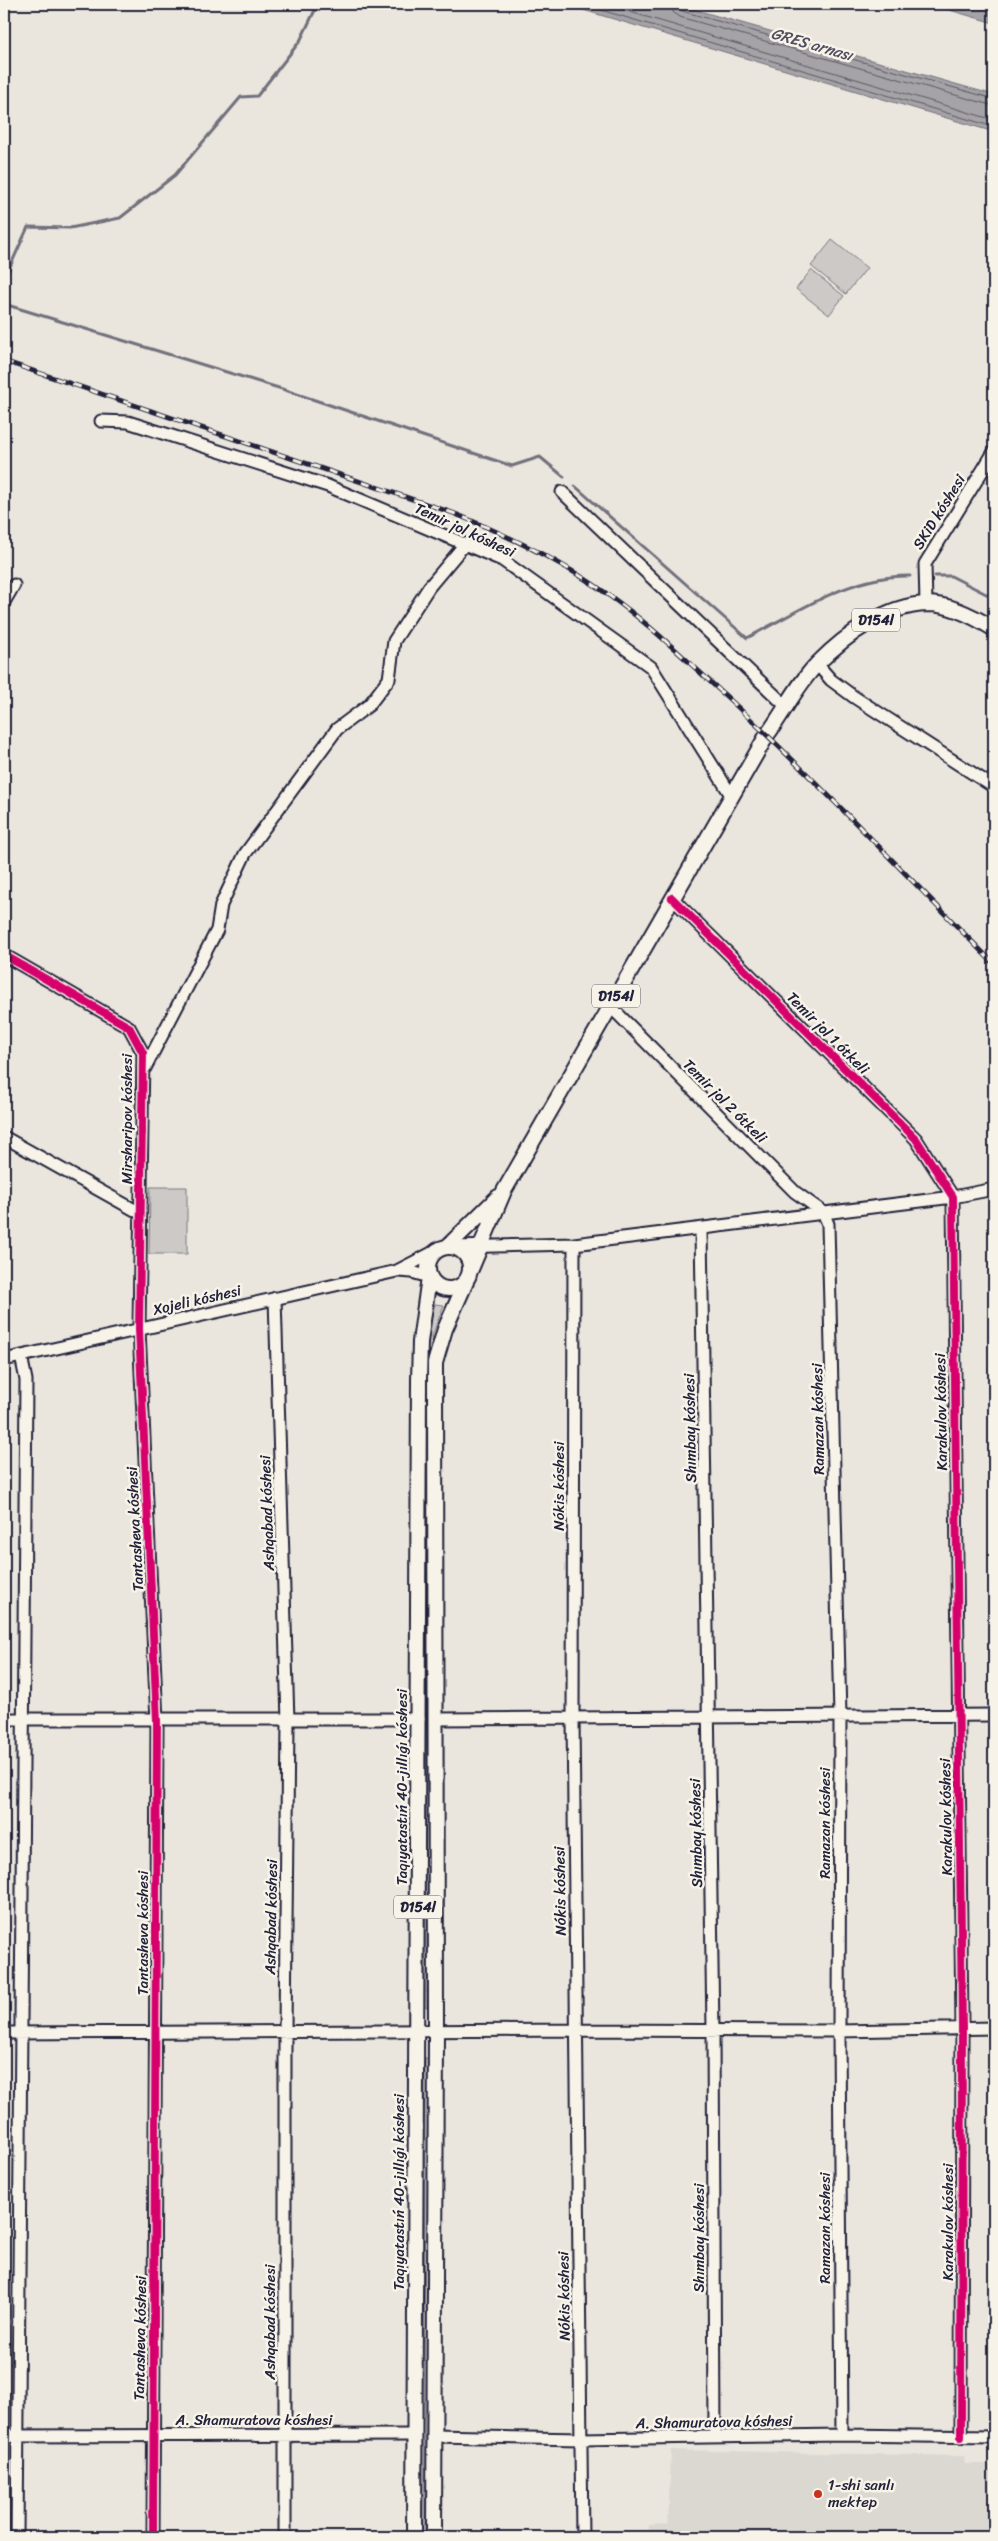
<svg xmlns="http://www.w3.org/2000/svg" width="998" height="2541" font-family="Sriracha,sans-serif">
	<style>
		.built { fill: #dbd8d2 }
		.green { fill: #cdc9c6; stroke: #787680 }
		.water { fill: #a6a3a6; stroke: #716f7b }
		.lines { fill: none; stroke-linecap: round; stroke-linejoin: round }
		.shore { stroke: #575666; stroke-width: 1 }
		.stream { stroke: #716f7b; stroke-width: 3 }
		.minor-casing { stroke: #22223b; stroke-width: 15 }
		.major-casing { stroke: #22223b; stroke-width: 18 }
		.minor { stroke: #f7f3e8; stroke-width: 11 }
		.major { stroke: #f7f3e8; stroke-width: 14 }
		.rail-casing { stroke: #22223b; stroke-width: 5 }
		.rail { stroke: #f7f3e8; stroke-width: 3; stroke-dasharray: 9; stroke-linecap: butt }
		.cycleway-casing { stroke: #f7f3e8; stroke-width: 11 }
		.cycleway { stroke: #d6006c; stroke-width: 8 }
		.poi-dot { fill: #c8321e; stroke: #f7f3e8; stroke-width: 2 }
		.labels { text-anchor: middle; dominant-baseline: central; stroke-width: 5; stroke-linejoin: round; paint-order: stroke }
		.shield { fill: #f7f3e8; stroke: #62616f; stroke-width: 1 }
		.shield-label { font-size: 14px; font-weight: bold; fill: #22223b }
		.street-label { font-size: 15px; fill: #22223b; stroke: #f7f3e8 }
		.poi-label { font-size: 15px; fill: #22223b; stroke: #f7f3e8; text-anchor: start }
		.water-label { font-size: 16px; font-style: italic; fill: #504f60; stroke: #f7f3e8 }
	</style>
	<rect width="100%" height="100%" fill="#eae6de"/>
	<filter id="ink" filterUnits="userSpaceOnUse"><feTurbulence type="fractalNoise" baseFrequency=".02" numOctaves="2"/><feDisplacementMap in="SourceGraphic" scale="10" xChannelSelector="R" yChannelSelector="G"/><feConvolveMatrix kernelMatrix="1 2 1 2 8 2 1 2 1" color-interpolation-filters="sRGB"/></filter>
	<g filter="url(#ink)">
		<path class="built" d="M671,2450L964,2456L965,2464H994V2537H648L649,2525L668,2524Z"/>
		<path class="green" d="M832,240L867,268L846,294L811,266Z
			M811,270L844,296L829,315L796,289Z
			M150,1187H187V1254H149Z
			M435,1304L444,1305L433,1333L429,1361L430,2007H426L424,1361L428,1329Z
			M425,2059H429L428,2537H424Z"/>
		<path class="water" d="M563,4H675L994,95V132Z
			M929,4H994V23Z"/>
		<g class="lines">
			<path class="shore" d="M581,4L994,127
				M603,4L994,120
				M671,4L673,12L680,17L994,106
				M678,4L682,11L994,99"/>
			<path class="stream" d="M4,280L28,227L70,228L120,218L175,175L241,97L257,96L300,41L318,4
				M4,304L282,389L512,466L540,457L564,477
				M575,486L747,638C799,611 850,575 910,576
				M935,576H951L994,598"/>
			<defs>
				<path id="minor" d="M101,421L128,422L328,486L502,560L651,667L731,795
					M562,492L787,707
					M4,602L14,585
					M926,604L925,564L994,452
					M817,664L831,680L854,697L994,787
					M672,898L916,1139L953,1197L962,2028L961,2437
					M4,955L129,1027L143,1053L139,1329L157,1721L153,2537
					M610,1006L795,1192L823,1212L828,1224L840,1716L839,2031L842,2435
					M145,1068L217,930L221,905L245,854L337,729L369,705L389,679L394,641L429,587L465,544
					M4,1137L140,1213
					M701,1229L713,2030L715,2436
					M574,1244L573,1718L582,2537
					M454,1247L574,1244L953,1197L994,1189
					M399,1271L412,1272L429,1277
					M275,1298L288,1721L285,2031V2537
					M4,1360L397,1271L436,1251
					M4,1719H419
					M437,1719L994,1715
					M4,2033L576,2030L839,2031L994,2028
					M4,2436L414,2435
					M434,2436L581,2439L842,2435L994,2437
					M17,2537L26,1380L21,1356"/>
				<path id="major" d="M428 1268a21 21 0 1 1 42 0a21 21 0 1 1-42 0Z
					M447,1247L498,1197
					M471,1269L504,1191L767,735C784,712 798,683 818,663C845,636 886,605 927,604C950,604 975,617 994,629
					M414,2537L419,1380L420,1342L429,1277
					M434,2537L436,2031L435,1363L445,1329L466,1282"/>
			</defs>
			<use href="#minor" class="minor-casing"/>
			<use href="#major" class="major-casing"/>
			<use href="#minor" class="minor"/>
			<use href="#major" class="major"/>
			<defs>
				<path id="rail" d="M4,361L453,513C507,535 560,560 607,594C650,624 688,662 727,697C819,783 906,875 994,964"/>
			</defs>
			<use href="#rail" class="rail-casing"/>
			<use href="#rail" class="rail"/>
			<defs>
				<path id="cycleway" d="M672,898L916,1139L953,1197L962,2028L961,2437
					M4,955L129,1027L143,1053L139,1329L157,1721L153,2537"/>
			</defs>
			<use href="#cycleway" class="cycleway-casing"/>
			<use href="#cycleway" class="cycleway"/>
		</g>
	</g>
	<circle class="poi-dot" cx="818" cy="2494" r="5"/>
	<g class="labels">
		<g class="shield">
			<rect x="852" y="608.5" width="48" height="23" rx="4"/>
			<rect x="592" y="984.5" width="48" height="23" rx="4"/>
			<rect x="394" y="1895.5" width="48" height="23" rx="4"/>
		</g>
		<g class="shield-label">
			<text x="876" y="620">D154l</text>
			<text x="616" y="996">D154l</text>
			<text x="418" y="1907">D154l</text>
		</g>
		<g class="street-label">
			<text transform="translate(939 512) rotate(-58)">SKiD kóshesi</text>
			<text transform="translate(465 530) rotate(25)">Temir jol kóshesi</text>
			<text transform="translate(828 1033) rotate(45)">Temir jol 1 ótkeli</text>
			<text transform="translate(725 1101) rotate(45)">Temir jol 2 ótkeli</text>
			<text transform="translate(127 1119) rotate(-90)">Mirsharipov kóshesi</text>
			<text transform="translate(197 1300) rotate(-13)">Xojeli kóshesi</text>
			<text transform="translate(941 1412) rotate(-91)">Karakulov kóshesi</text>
			<text transform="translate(818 1419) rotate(-91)">Ramazan kóshesi</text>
			<text transform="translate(690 1428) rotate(-91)">Shımbay kóshesi</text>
			<text transform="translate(559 1486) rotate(-90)">Nókis kóshesi</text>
			<text transform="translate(267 1513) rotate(-92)">Ashqabad kóshesi</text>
			<text transform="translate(135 1529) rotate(-93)">Tantasheva kóshesi</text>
			<text transform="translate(402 1787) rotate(-90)">Taqıyatastıń 40-jıllıǵı kóshesi</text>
			<text transform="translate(946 1817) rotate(-91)">Karakulov kóshesi</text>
			<text transform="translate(825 1823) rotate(-90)">Ramazan kóshesi</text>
			<text transform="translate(696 1833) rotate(-91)">Shımbay kóshesi</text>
			<text transform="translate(560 1891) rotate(-91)">Nókis kóshesi</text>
			<text transform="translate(271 1917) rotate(-89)">Ashqabad kóshesi</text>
			<text transform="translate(143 1933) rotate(-90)">Tantasheva kóshesi</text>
			<text transform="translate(399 2192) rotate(-90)">Taqıyatastıń 40-jıllıǵı kóshesi</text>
			<text transform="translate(948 2222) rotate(-90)">Karakulov kóshesi</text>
			<text transform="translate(825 2228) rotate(-90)">Ramazan kóshesi</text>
			<text transform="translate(699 2238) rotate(-90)">Shımbay kóshesi</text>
			<text transform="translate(564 2296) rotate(-91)">Nókis kóshesi</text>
			<text transform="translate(270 2322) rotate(-90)">Ashqabad kóshesi</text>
			<text transform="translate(140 2338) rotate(-89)">Tantasheva kóshesi</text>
			<text x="254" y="2420">A. Shamuratova kóshesi</text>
			<text transform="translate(714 2422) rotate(-1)">A. Shamuratova kóshesi</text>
		</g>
		<g class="poi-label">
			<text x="828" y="2485">1-shi sanlı<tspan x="828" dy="17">mektep</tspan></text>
		</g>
		<g class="water-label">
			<text transform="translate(812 44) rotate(16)">GRES arnası</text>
		</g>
	</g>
	<rect width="998" height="2541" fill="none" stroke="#f7f3e8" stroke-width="20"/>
	<rect x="10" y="10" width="978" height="2521" fill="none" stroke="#22223b" stroke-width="2" filter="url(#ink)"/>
</svg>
